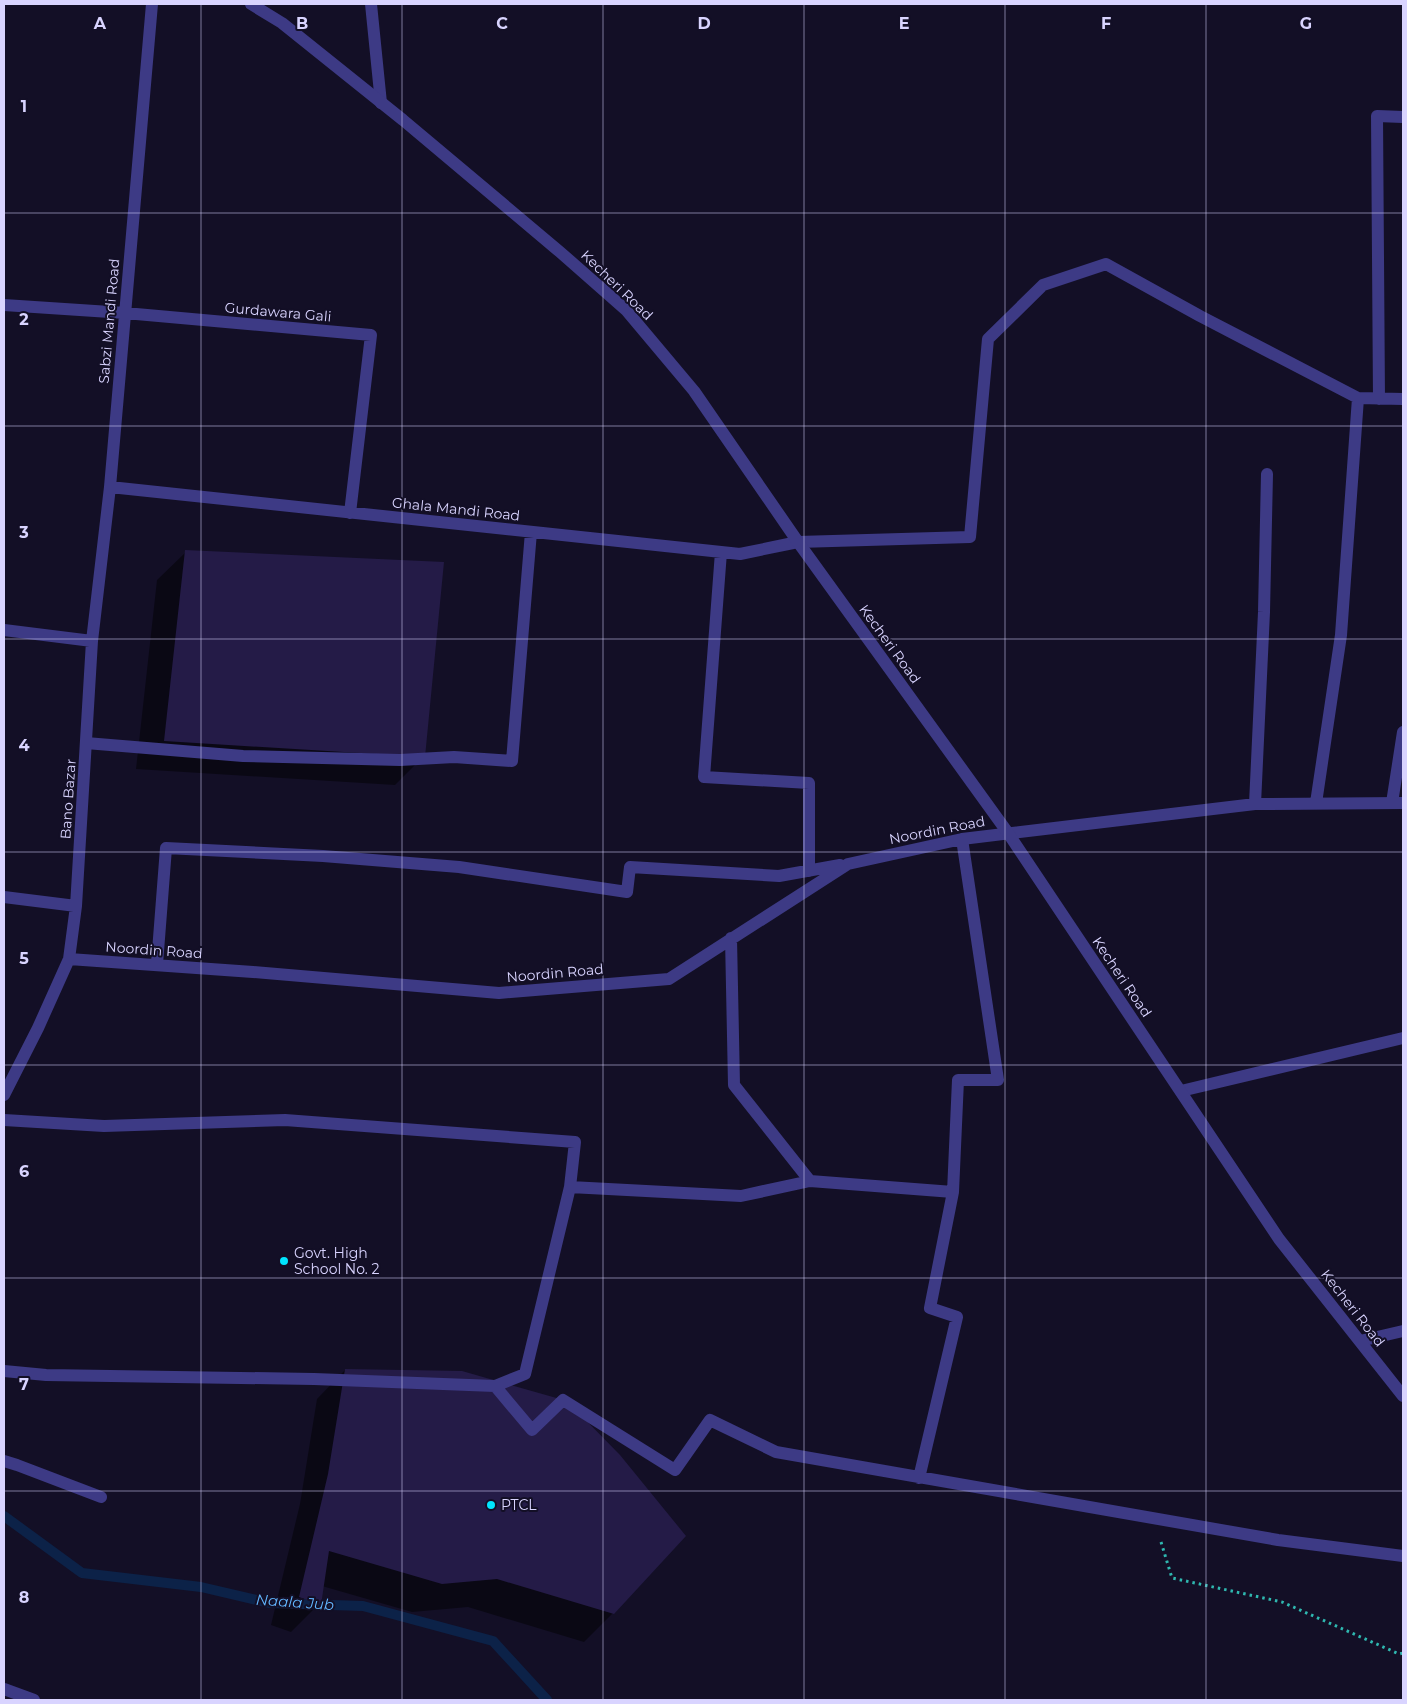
<svg xmlns="http://www.w3.org/2000/svg" width="1407" height="1704" font-family="Montserrat,sans-serif">
	<style>
		.shadow { fill: #0007 }
		.lines { fill: none; stroke-linecap: round; stroke-linejoin: round }
		.stream { stroke: #0c2248; stroke-width: 10 }
		.building { fill: #241b47 }
		.path { stroke: #2fb8b0; stroke-width: 3; stroke-dasharray: 2.5 4; stroke-linecap: butt }
		.service { stroke: #3d3a85; stroke-width: 12 }
		.minor { stroke: #3d3a85; stroke-width: 12 }
		.tertiary { stroke: #3d3a85; stroke-width: 12 }
		.grid { fill: none; stroke: #d9d4ff; stroke-width: 1; stroke-opacity: 0.55 }
		.poi-dot { fill: #00e5ff; stroke: #130f26; stroke-width: 2 }
		.labels { text-anchor: middle; dominant-baseline: central; stroke-width: 4; stroke-linejoin: round; paint-order: stroke }
		.street-label { font-size: 14px; fill: #d9d4ff; stroke: #130f26 }
		.poi-label { font-size: 14px; fill: #d9d4ff; stroke: #130f26; text-anchor: start }
		.water-label { font-size: 15px; font-style: italic; fill: #62b6ff; stroke: #130f26 }
		.grid-label { font-size: 16px; text-anchor: middle; font-weight: bold; fill: #d9d4ff; stroke: #130f26; stroke-width: 4; stroke-linejoin: round; paint-order: stroke }
	</style>
	<rect width="100%" height="100%" fill="#130f26"/>
	<path class="shadow" d="M186,552L424,756L395,785L136,769L157,580Z
		M345,1370L613,1613L584,1642L468,1607L412,1612L322,1586L319,1604L291,1632L271,1625L300,1504L317,1399Z"/>
	<g class="lines">
		<path class="stream" d="M4,1516L82,1573L201,1587L269,1603L363,1606L493,1641L547,1700"/>
	</g>
	<path class="building" d="M185,550L444,562L425,757L164,741Z
		M345,1369L462,1371L567,1401L620,1455L686,1536L614,1614L497,1579L442,1584L329,1551L321,1605L299,1597L328,1474Z"/>
	<g class="lines">
		<path class="path" d="M1161,1542L1172,1578L1282,1602L1399,1654L1403,1653"/>
		<path class="service" d="M4,1461L17,1465L101,1497"/>
		<path class="minor" d="M371,4L381,103
			M4,305L125,313L371,335L350,513
			M1379,399L1377,116L1403,117
			M110,487L740,554L798,542L970,537L988,339L1043,285L1106,264L1200,316L1358,398L1403,399
			M721,552L704,777L809,783V871
			M4,630L92,641
			M86,743L243,756L400,760L454,757L512,761L531,532
			M1316,803L1341,635L1358,398
			M1392,803L1403,732
			M1255,804L1264,612L1267,474
			M4,897L76,906
			M731,938L734,1085L810,1181L953,1192
			M69,959L253,972L499,993L669,979L848,864L962,839L1255,804L1403,803
			M157,964L166,848L323,856L459,867L627,892L630,867L779,876L840,865
			M1181,1091L1403,1038
			M4,1095L38,1028L69,959L76,906L92,641L110,487L152,4
			M4,1120L104,1126L285,1120L575,1142L570,1187
			M1360,1341L1403,1331
			M4,1371L46,1375L314,1379L495,1386L532,1430L563,1400L675,1470L710,1420L776,1452L1278,1540L1403,1556
			M495,1386L525,1374L570,1187L741,1196L810,1181
			M919,1478L957,1317L930,1308L953,1192L958,1080H998L962,839"/>
		<path class="tertiary" d="M251,4L282,23L403,120L560,252L626,310L694,391L798,542L1008,833L1279,1239L1403,1396
			M4,1689L34,1700"/>
	</g>
	<path class="grid" d="M201,4V1700M402,4V1700M603,4V1700M804,4V1700M1005,4V1700M1206,4V1700M4,213H1403M4,426H1403M4,639H1403M4,852H1403M4,1065H1403M4,1278H1403M4,1491H1403"/>
	<g class="poi-dot">
		<circle cx="284" cy="1261" r="5"/>
		<circle cx="491" cy="1505" r="5"/>
	</g>
	<g class="labels">
		<g class="street-label">
			<text transform="translate(617 285) rotate(44)">Kecheri Road</text>
			<text transform="translate(278 312) rotate(5)">Gurdawara Gali</text>
			<text transform="translate(109 321) rotate(-85)">Sabzi Mandi Road</text>
			<text transform="translate(456 509) rotate(6)">Ghala Mandi Road</text>
			<text transform="translate(890 644) rotate(54)">Kecheri Road</text>
			<text transform="translate(68 799) rotate(-86)">Bano Bazar</text>
			<text transform="translate(937 830) rotate(-11)">Noordin Road</text>
			<text transform="translate(154 950) rotate(4)">Noordin Road</text>
			<text transform="translate(555 973) rotate(-5)">Noordin Road</text>
			<text transform="translate(1122 977) rotate(56)">Kecheri Road</text>
			<text transform="translate(1353 1308) rotate(52)">Kecheri Road</text>
		</g>
		<g class="poi-label">
			<text x="294" y="1253">Govt. High<tspan x="294" dy="16">School No. 2</tspan></text>
			<text x="501" y="1505">PTCL</text>
		</g>
		<g class="water-label">
			<text transform="translate(295 1602) rotate(4)">Naala Jub</text>
		</g>
	</g>
	<g class="grid-label">
		<text x="100" y="29">A</text>
		<text x="302" y="29">B</text>
		<text x="502" y="29">C</text>
		<text x="704" y="29">D</text>
		<text x="904" y="29">E</text>
		<text x="1106" y="29">F</text>
		<text x="1306" y="29">G</text>
		<text x="24" y="112">1</text>
		<text x="24" y="325">2</text>
		<text x="24" y="538">3</text>
		<text x="24" y="751">4</text>
		<text x="24" y="964">5</text>
		<text x="24" y="1177">6</text>
		<text x="24" y="1390">7</text>
		<text x="24" y="1603">8</text>
	</g>
	<rect width="1407" height="1704" fill="none" stroke="#d9d4ff" stroke-width="10"/>
</svg>
